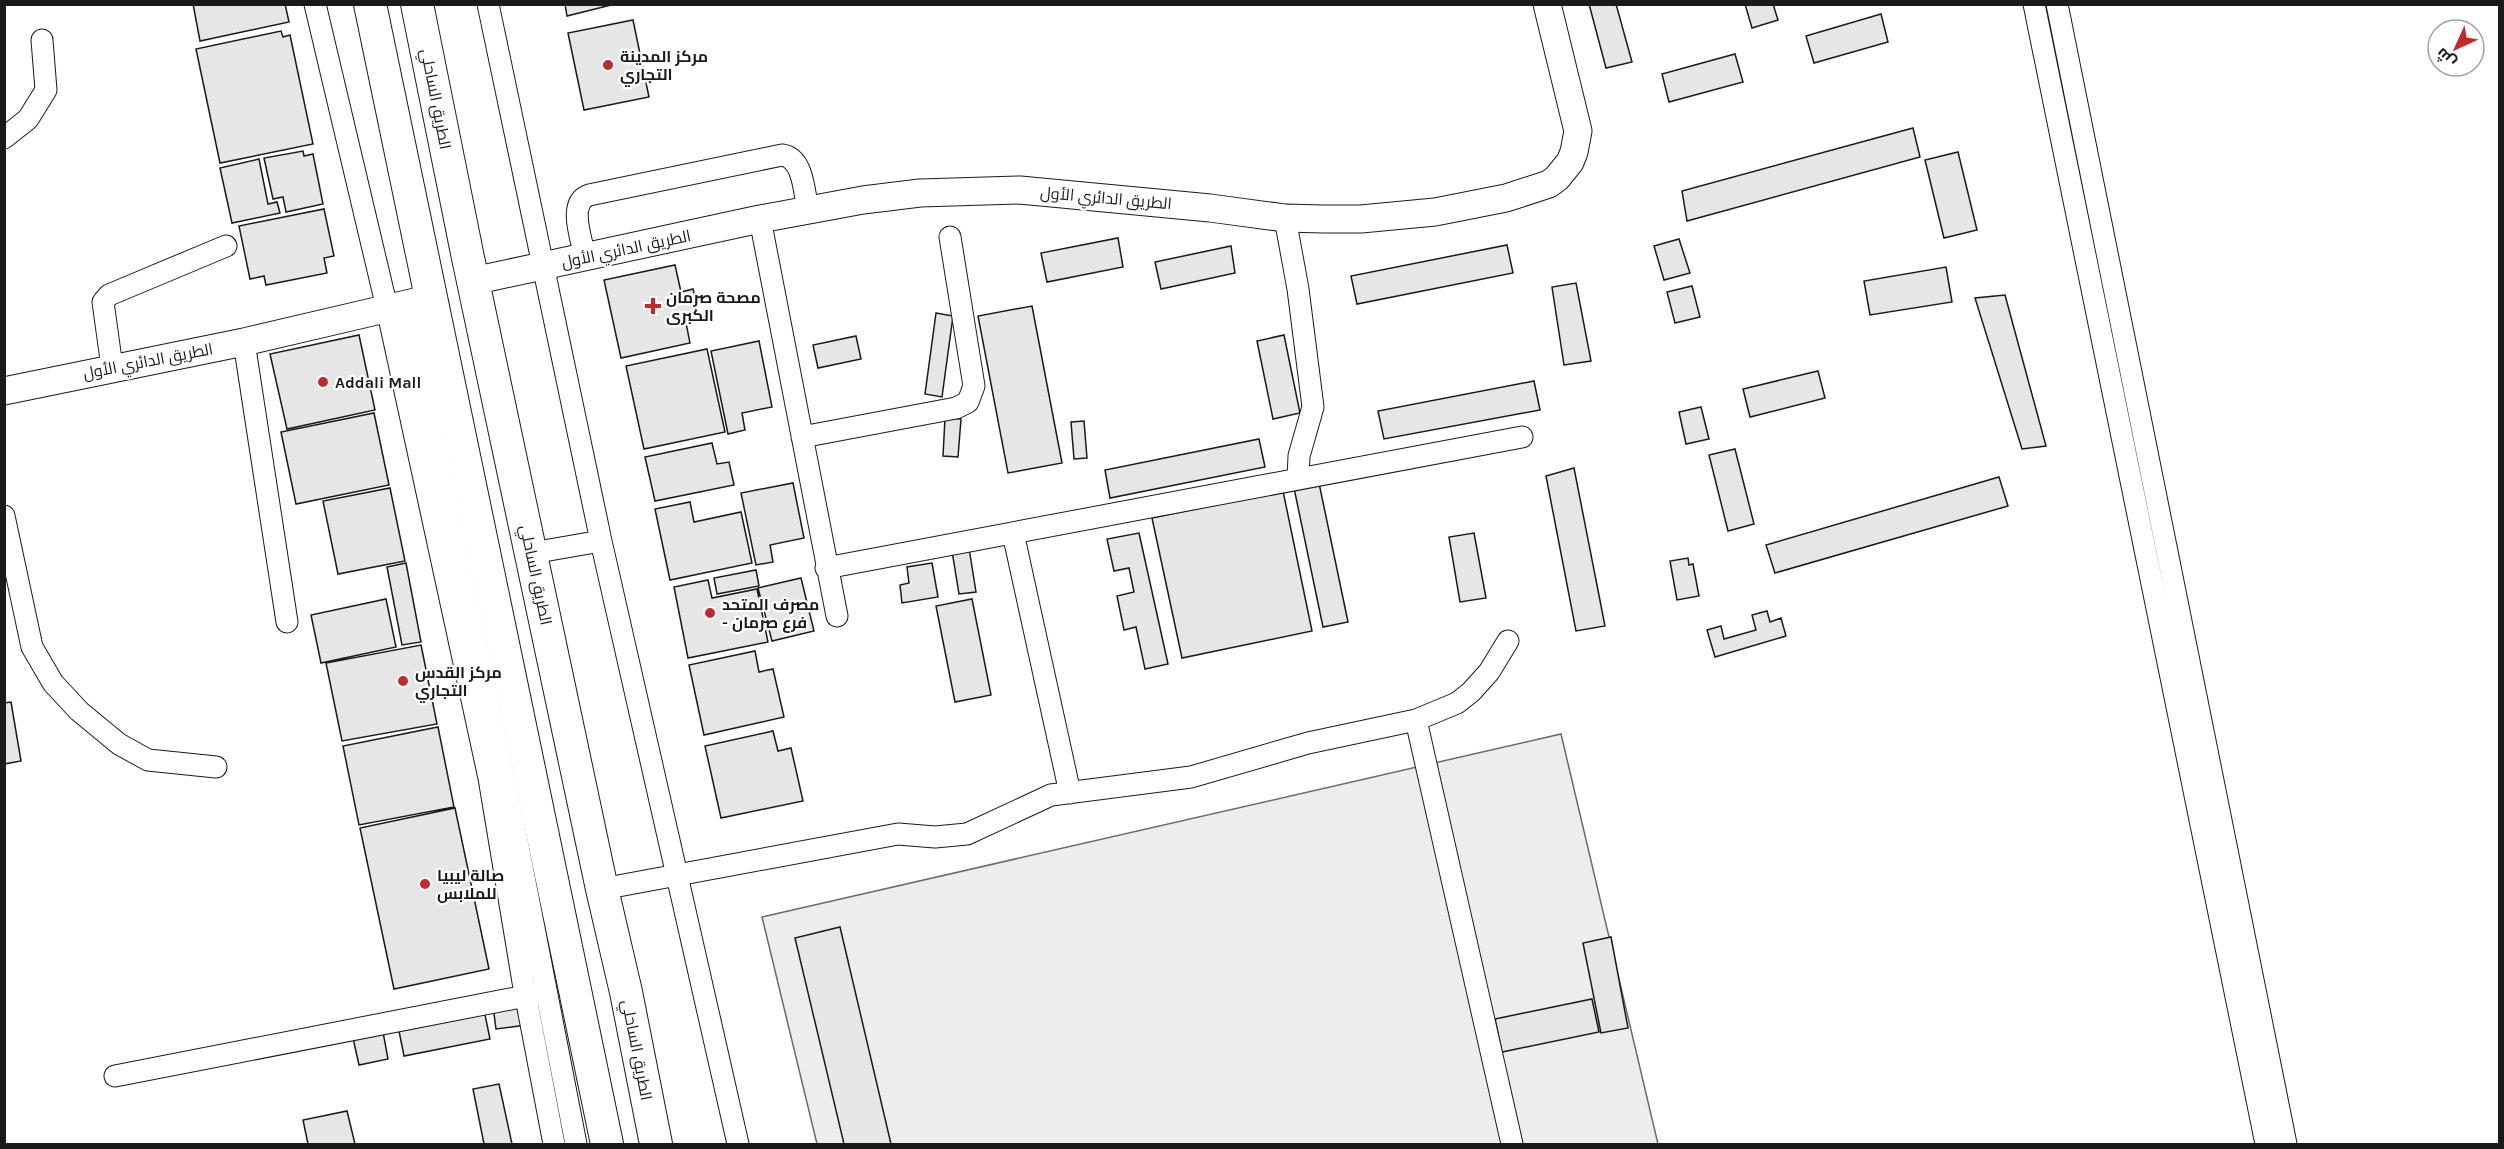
<svg xmlns="http://www.w3.org/2000/svg" width="2504" height="1149" font-family="Karla,Cairo,sans-serif">
	<style>
		.built { fill: #ededed; stroke: #6a6a6a; stroke-width: 1.5 }
		.building { fill: #e6e6e6; stroke: #1a1a1a; stroke-width: 1.5 }
		.lines { fill: none; stroke-linecap: round; stroke-linejoin: round }
		.minor-casing { stroke: #1a1a1a; stroke-width: 23 }
		.major-casing { stroke: #1a1a1a; stroke-width: 29 }
		.highway-casing { stroke: #1a1a1a; stroke-width: 34 }
		.minor { stroke: #fff; stroke-width: 21 }
		.major { stroke: #fff; stroke-width: 27 }
		.highway { stroke: #fff; stroke-width: 32 }
		.poi-dot { fill: #c62828; stroke: #fff; stroke-width: 2 }
		.labels { text-anchor: middle; dominant-baseline: central; stroke-width: 4.5; stroke-linejoin: round; paint-order: stroke }
		.poi-label { font-size: 16px; font-weight: bold; fill: #1a1a1a; stroke: #fff; text-anchor: start }
		.street-label { font-size: 16px; fill: #1a1a1a; stroke: #fff }
	</style>
	<rect width="100%" height="100%" fill="#fff"/>
	<path class="built" d="M1561,734L1658,1144H817L762,917Z"/>
	<path class="building" d="M193,4H285L289,22L200,41Z
		M565,4H615L567,16Z
		M1589,4H1616L1632,62L1606,68Z
		M1745,4H1773L1778,20L1752,28Z
		M1881,14L1888,42L1814,63L1806,36Z
		M633,20L649,97L584,110L568,33Z
		M281,31L283,37L290,35L313,144L220,163L196,49Z
		M1735,54L1743,82L1669,102L1662,74Z
		M1913,128L1920,157L1687,221L1682,191Z
		M303,151L304,156L313,154L323,204L286,212L283,197L273,199L264,158Z
		M1958,152L1977,230L1944,238L1925,160Z
		M259,159L268,204L277,202L280,213L232,223L220,168Z
		M324,209L334,256L324,258L327,273L266,285L264,276L250,279L239,226Z
		M1118,238L1123,267L1047,282L1041,253Z
		M1679,239L1690,273L1664,280L1654,246Z
		M1507,245L1513,273L1357,304L1351,276Z
		M1231,246L1235,273L1161,289L1155,262Z
		M675,265L681,292L693,289L700,320L686,323L690,343L621,358L604,280Z
		M1946,267L1952,302L1870,315L1864,281Z
		M1576,283L1591,361L1564,365L1552,287Z
		M1692,286L1700,317L1675,323L1667,292Z
		M2005,295L2046,446L2022,449L1975,298Z
		M1032,306L1062,463L1008,473L978,316Z
		M936,313L953,316L942,397L925,394Z
		M359,335L375,410L287,429L270,354Z
		M1284,335L1300,413L1273,419L1257,341Z
		M856,336L861,359L818,368L813,345Z
		M759,341L772,407L742,413L745,430L728,434L711,351Z
		M707,349L725,432L644,449L626,366Z
		M1818,371L1825,398L1750,417L1743,389Z
		M1534,381L1540,410L1384,439L1378,411Z
		M1701,407L1709,439L1686,444L1679,412Z
		M374,413L389,485L296,504L281,432Z
		M945,418L961,419L958,457L943,456Z
		M1084,421L1087,458L1074,459L1071,422Z
		M1259,439L1265,467L1110,498L1105,470Z
		M712,443L717,464L729,462L734,485L655,501L645,457Z
		M1735,449L1754,524L1728,531L1709,455Z
		M1574,468L1605,626L1576,631L1546,476Z
		M1999,477L2008,506L1775,573L1766,545Z
		M793,483L804,538L770,545L773,562L756,565L741,493Z
		M1319,483L1348,622L1323,627L1294,488Z
		M390,488L405,561L338,574L323,501Z
		M1283,491L1312,631L1182,658L1152,518Z
		M690,502L694,522L741,512L752,563L670,580L655,509Z
		M1139,533L1168,664L1145,669L1136,627L1124,630L1117,596L1134,592L1129,568L1114,571L1107,539Z
		M1474,533L1486,598L1460,602L1449,537Z
		M969,548L976,592L959,594L952,551Z
		M1688,558L1689,565L1693,564L1699,596L1677,600L1670,561Z
		M406,563L421,642L402,645L387,567Z
		M932,563L938,597L902,603L900,585L909,583L907,567Z
		M756,570L759,586L717,594L714,578Z
		M801,578L814,631L772,641L758,588Z
		M708,580L712,598L757,589L768,642L688,658L674,587Z
		M386,599L396,647L321,663L311,615Z
		M972,599L991,695L955,702L936,606Z
		M1767,611L1770,622L1781,618L1786,636L1715,657L1707,630L1721,626L1724,639L1756,630L1752,615Z
		M421,645L437,724L342,741L326,663Z
		M755,651L759,672L773,669L784,717L704,735L689,665Z
		M11,702L21,761L4,764V703Z
		M438,727L454,807L359,825L343,746Z
		M773,731L778,751L791,748L803,801L721,818L705,746Z
		M455,808L489,969L394,989L360,828Z
		M840,927L891,1144H844L795,938Z
		M1611,937L1628,1028L1601,1033L1583,943Z
		M1592,999L1599,1032L1502,1052L1495,1019Z
		M522,1002L526,1025L496,1029L493,1006Z
		M483,1005L490,1039L404,1056L397,1021Z
		M383,1032L388,1059L359,1065L353,1038Z
		M499,1084L512,1144H484L473,1089Z
		M347,1111L355,1144H308L303,1120Z"/>
	<g class="lines">
		<defs>
			<path id="minor" d="M315,4L387,308L489,778L523,982L554,1144
				M488,4L601,541L738,1144
				M2034,4L2266,1144
				M2057,4L2286,1144
				M4,138L28,119L46,90L42,40
				M1285,218L1298,289L1313,407L1299,456L1298,479
				M760,219L837,616
				M585,257C582,240 567,203 589,195L782,155C804,158 804,193 808,210
				M406,304L513,820L576,1144
				M244,342L287,622
				M112,367L103,302L109,295L226,246
				M802,437L956,408L968,402L974,386L950,237
				M4,516L32,647L53,683L79,711L119,744L148,760L216,767
				M1013,533L1070,793
				M532,553L601,541
				M826,568L1522,437
				M1416,720L1512,1144
				M602,889L898,834L935,837L967,834L1051,795L1191,777L1308,743L1416,720L1457,703L1471,692L1489,672L1508,641
				M115,1076L541,993"/>
			<path id="major" d="M473,281L760,219L863,200L920,193L1020,190L1210,208L1285,218L1323,219H1361L1435,212L1506,198L1549,184L1557,178L1570,162L1574,152L1578,131L1547,4
				M4,391L244,342L432,298"/>
			<path id="highway" d="M370,4L607,1144
				M417,4L467,253L602,889L626,992L656,1144"/>
		</defs>
		<use href="#minor" class="minor-casing"/>
		<use href="#major" class="major-casing"/>
		<use href="#highway" class="highway-casing"/>
		<use href="#minor" class="minor"/>
		<use href="#major" class="major"/>
		<use href="#highway" class="highway"/>
	</g>
	<g class="poi-dot">
		<circle cx="608" cy="65" r="6"/>
		<path d="M650 297h6v6h6v6h-6v6h-6v-6h-6v-6h6z"/>
		<circle cx="323" cy="382" r="6"/>
		<circle cx="710" cy="613" r="6"/>
		<circle cx="403" cy="681" r="6"/>
		<circle cx="425" cy="884" r="6"/>
	</g>
	<g class="labels">
		<g class="poi-label">
			<text x="620" y="56">مركز المدينة<tspan x="620" dy="18">التجاري</tspan></text>
			<text x="666" y="297">مصحة صرمان<tspan x="666" dy="18">الكبرى</tspan></text>
			<text x="335" y="382">Addali Mall</text>
			<text x="722" y="604">مصرف المتحد<tspan x="722" dy="18">- فرع صرمان</tspan></text>
			<text x="415" y="672">مركز القدس<tspan x="415" dy="18">التجاري</tspan></text>
			<text x="437" y="875">صالة ليبيا<tspan x="437" dy="18">للملابس</tspan></text>
		</g>
		<g class="street-label">
			<text transform="translate(436 99) rotate(79)">الطريق الساحلي</text>
			<text transform="translate(1106 198) rotate(5)">الطريق الدائري الأول</text>
			<text transform="translate(626 249) rotate(-12)">الطريق الدائري الأول</text>
			<text transform="translate(148 361) rotate(-11)">الطريق الدائري الأول</text>
			<text transform="translate(536 575) rotate(78)">الطريق الساحلي</text>
			<text transform="translate(637 1050) rotate(79)">الطريق الساحلي</text>
		</g>
	</g>
	<rect width="2504" height="1149" fill="none" stroke="#1a1a1a" stroke-width="12"/>
	<g transform="translate(2456 48) rotate(225)"><circle r="28" fill="#ffffff" stroke="#a3a3a3" stroke-width="1.5"/>
	<path d="M0-4.5L10 22L0 15L-10 22Z" fill="#c62828"/>
	<text y="-9" font-size="16" font-weight="bold" text-anchor="middle" fill="#1a1a1a">ش</text>
	</g>
</svg>
